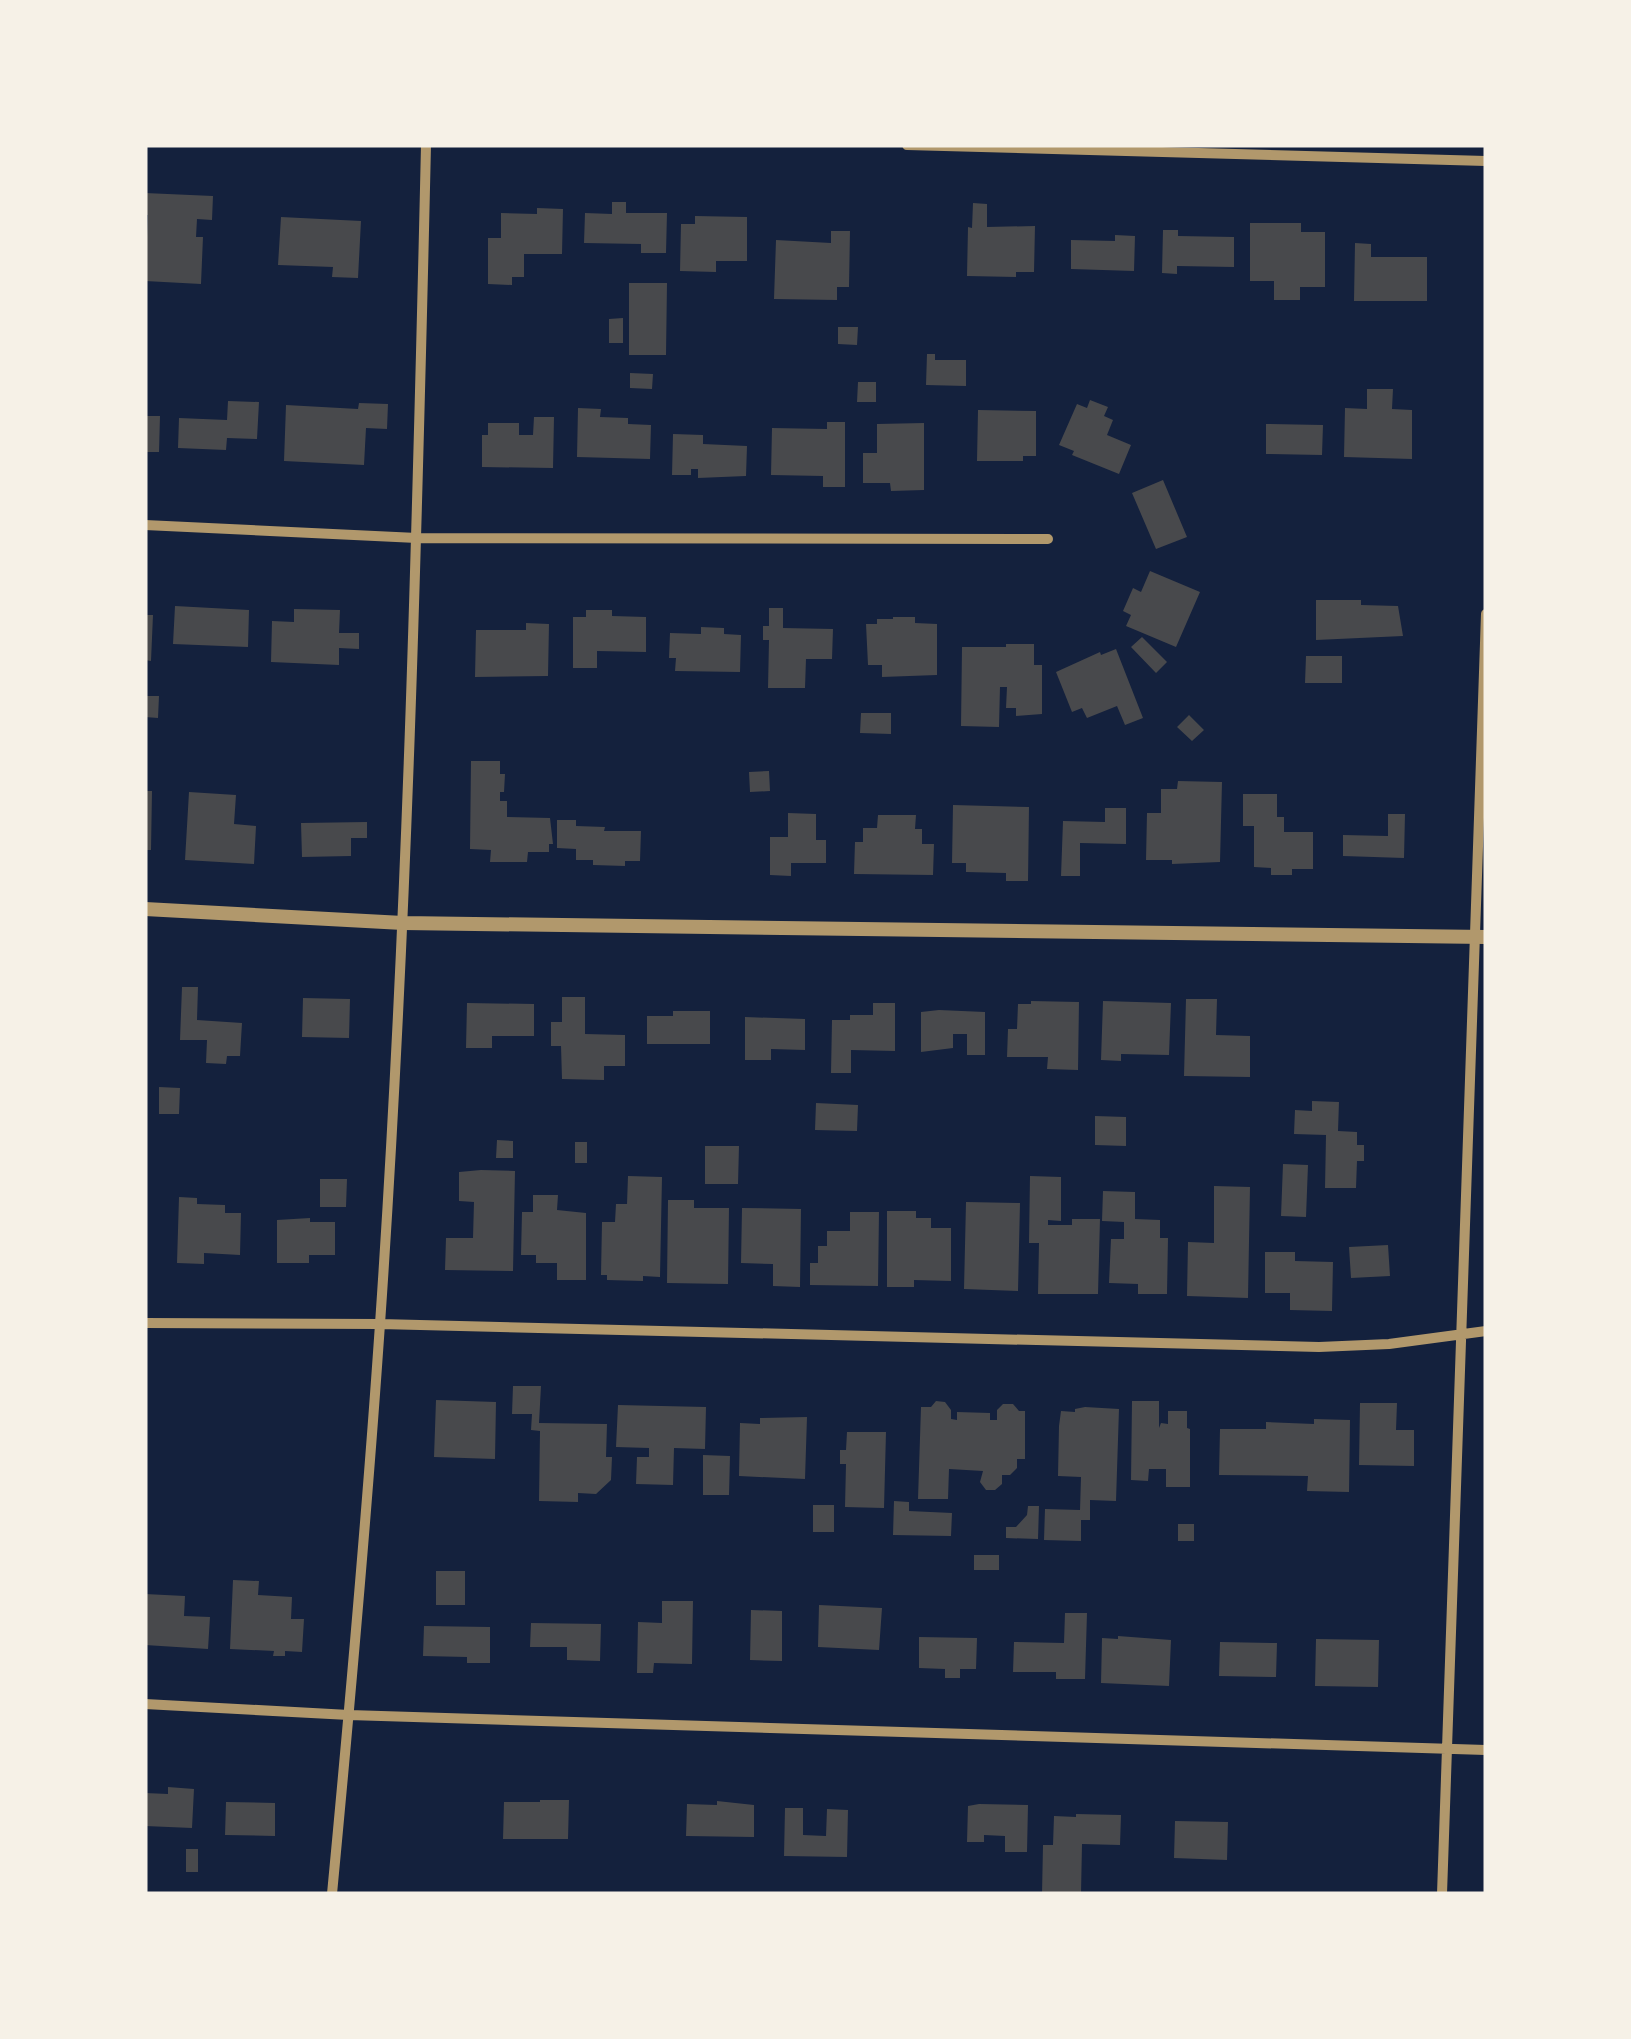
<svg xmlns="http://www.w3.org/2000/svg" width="1631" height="2039" font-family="Commissioner,sans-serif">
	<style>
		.building { fill: #48494c }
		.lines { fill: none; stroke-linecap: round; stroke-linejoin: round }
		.minor { stroke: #b1986c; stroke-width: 10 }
		.tertiary { stroke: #b1986c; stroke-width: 14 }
	</style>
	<rect width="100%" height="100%" fill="#14213d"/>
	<path class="building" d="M145,193L213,196L212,220L197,219L196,237H203L201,284L145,281L148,215H145Z
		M612,202H626V213H667L666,253H641V244L584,243L585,213L612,214Z
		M973,203L987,204V227L1035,226L1034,272H1016V277L967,276L968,227L972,228Z
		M537,208L563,209L562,254H524V277H512V285L488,284V238H501V213L537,214Z
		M695,216L747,217V261H716V272L680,271L681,224H695Z
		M281,217L361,221L358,278L332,277L333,267L278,265Z
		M1250,223H1301V232H1325V287H1300V300H1274V281H1250Z
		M1163,230H1178V236L1234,237V267L1177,266V274L1162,273Z
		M831,231H850L849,287H837V300L774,299L776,240L831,243Z
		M1115,235L1135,236L1134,271L1071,269V240L1115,241Z
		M1355,243L1371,244V257H1427V301H1354Z
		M629,283H667L666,355H629Z
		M623,318V343H609V319Z
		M838,327H858L857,345L838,344Z
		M927,354H935V360H966V386L926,385Z
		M630,373L653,374L652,389L630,388Z
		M858,382H876V402H857Z
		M1367,389H1393L1392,409L1412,410V459L1344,457L1345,408L1367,409Z
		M1090,400L1108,407L1104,416L1113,420L1107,435L1131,445L1119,474L1072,455L1074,451L1059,445L1077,404L1087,408Z
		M228,401L259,402L257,439L227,438L226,450L178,448L179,418L227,420Z
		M359,403L388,404L387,429L366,428L364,465L284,461L286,405L358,409Z
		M578,408L601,409L600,417L628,418V424L651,425L650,459L577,457Z
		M978,410L1036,411V456H1023V461H977Z
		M145,416H160L159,452H145Z
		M534,417H554L553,468L482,467V435H488V423H519V435H533Z
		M827,422H845V487H823V476L771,475L772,428L827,429Z
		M924,423V490L891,491L890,483H863V453H877V424Z
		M1266,424L1323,425L1322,455L1266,454Z
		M673,434L703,435V444L747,446L746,476L698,478V469H691V475H672Z
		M1163,480L1187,537L1156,549L1132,493Z
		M1150,571L1200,592L1176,647L1126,626L1131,615L1123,611L1133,588L1141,592Z
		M1316,600H1361V605L1398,606L1403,636L1316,640Z
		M175,606L249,610L248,647L173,644Z
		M769,608H783V628L833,629L832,659H806L805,688H768L769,640H763V626H769Z
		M294,609L340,610L339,633H359V649L339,648V665L271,662L272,621L294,622Z
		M586,610H612V616L646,617V652L597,651V668H573V617H586Z
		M145,615H153L151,661L145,660Z
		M893,617H915V623L937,624V675L882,677V665H868L866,624H877V619H893Z
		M526,623L549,624L548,676L475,677L476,630H526Z
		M701,627L724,628V634L741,635L740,672L675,671L676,658H669L670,633L701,634Z
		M1142,637L1167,662L1156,673L1131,647Z
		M1006,644H1034V665H1042V714L1016,716V708H1006L1007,687H1000L999,727L961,726L962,647H1006Z
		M1116,649L1143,718L1125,725L1117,706L1087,718L1082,708L1072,712L1056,672L1100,652L1101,655Z
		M1306,656H1342V683H1305Z
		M145,696H159L158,718L145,717Z
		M861,713H891V734L860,733Z
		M1189,715L1204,730L1192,741L1177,727Z
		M471,761H500V774H505L504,792H500V801H507V817L550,818L553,844H549V852H528L527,862H490L491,850L470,849Z
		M769,771L770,791L750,792L749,772Z
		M1178,781L1222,782L1220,862L1172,864V860H1146L1147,813H1161V789H1177Z
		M145,791H152L151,850H145Z
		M189,792L236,795L234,824L256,826L254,864L185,860Z
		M1243,794H1277V817H1284V832H1313V869H1292V875H1271V868L1254,867V826H1243Z
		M953,805L1029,807L1028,881H1006V873L966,872V863H952Z
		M1105,808H1126V844L1080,843V876H1061L1063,821L1105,822Z
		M788,813L816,814V840H826V863H791V876L770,875V837H788Z
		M1388,814H1405L1404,858L1343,856V835L1388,836Z
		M878,815H916L915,829H922V844H934L933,875L854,874L855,842H863V828H877Z
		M557,820H576V826L605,827L604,831H641L640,861H625V866L593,865V860H576V849L557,848Z
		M367,822V838H351V856L302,857L301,823Z
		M182,987H198L197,1020L242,1023L240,1056H227L226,1064L206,1063L207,1040H180Z
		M562,997H585V1034L625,1035V1066H604V1080L562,1079L561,1046H551V1022H562Z
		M303,998L350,999L349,1038L302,1037Z
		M1186,999H1217L1216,1035L1250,1036V1077L1184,1076Z
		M1031,1001L1079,1002L1078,1070L1047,1069L1048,1057H1007L1008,1029H1017L1018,1004H1031Z
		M1103,1001L1171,1003L1169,1055L1121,1054V1061L1101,1060Z
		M467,1003L534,1004V1036H492V1048H466Z
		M873,1003H895V1051L851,1050V1073H831L832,1020H850V1015H873Z
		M939,1010L985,1012V1055H967V1034H953V1048L921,1052V1012Z
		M673,1011H710V1044H647V1016H673Z
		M745,1017L805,1019V1050L771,1049V1060H745Z
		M159,1087L180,1088L179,1114H159Z
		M1312,1101L1339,1102L1338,1131L1357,1132V1145H1364V1161H1357L1356,1188H1325L1326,1135L1294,1134L1295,1110L1312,1111Z
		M816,1103L858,1105L857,1131L815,1130Z
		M1095,1116L1126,1117V1146L1095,1145Z
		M497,1140L513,1141V1158H496Z
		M575,1142H587V1163H575Z
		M705,1146H739L738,1184H705Z
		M1283,1164L1308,1165L1306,1217L1281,1216Z
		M481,1170L515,1171L513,1271L445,1270L446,1238H473L474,1202L459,1201V1172Z
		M628,1176L662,1177L660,1277L643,1276V1281L607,1280V1275H601L602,1222H615L616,1204H627Z
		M1030,1176L1061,1177V1221L1048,1220V1225H1072V1219H1100L1098,1294H1038L1039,1243H1029Z
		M320,1179H347L346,1207H320Z
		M1214,1186L1250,1187L1248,1298L1187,1296L1188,1242L1214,1243Z
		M1103,1191L1135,1192V1219L1160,1220V1238H1168L1167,1294H1138V1284L1109,1283L1111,1239H1124V1222L1102,1221Z
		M533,1195H558L557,1210L586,1213V1280H557V1263H536V1255H521L522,1212H533Z
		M179,1197L197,1198V1204L225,1205V1213H241L240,1255L204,1253V1264L177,1263Z
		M668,1200H694V1208H729L728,1284L667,1283Z
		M966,1202L1020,1203L1018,1291L964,1289Z
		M742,1208L801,1209L800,1287L773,1286V1264L741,1263Z
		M887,1211H916V1218H931V1228H951V1281L914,1280V1287H887Z
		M850,1212H879L878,1286L810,1285V1263H818V1246H827V1231H850Z
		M310,1218V1222H335V1255H309V1263H277V1220Z
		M1388,1245L1390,1276L1351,1278L1349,1247Z
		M1265,1252H1295V1261L1333,1262L1332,1311L1290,1310V1293H1265Z
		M513,1386H541L539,1423L607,1424L606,1457H612L611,1480L596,1494L578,1493V1502L539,1501L540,1431L531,1430L532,1414H512Z
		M436,1400L496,1402L495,1459L434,1457Z
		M936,1401L945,1402L951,1410V1419L957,1420V1412L990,1413V1420H997V1410L1003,1404H1013L1019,1411H1025V1459H1017V1468L1010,1475H1002V1484L995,1490H986L980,1482L983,1471L949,1469L948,1499H918L921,1407H931Z
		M1132,1401H1159V1428L1161,1423L1168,1424V1411H1187V1428L1190,1429V1487H1166V1469H1149L1148,1481L1131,1480Z
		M1360,1403H1397L1396,1430H1414V1466L1359,1465Z
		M618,1405L706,1407L705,1449L674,1448L673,1485L636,1484L637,1457H649V1448L616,1447Z
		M1085,1407L1119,1409L1116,1501L1090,1500V1520H1081V1541L1044,1540L1045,1509L1080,1510L1081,1477L1058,1476L1059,1426L1061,1411L1075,1412V1409Z
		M807,1417L805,1479L739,1476L740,1423L760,1424V1418Z
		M1314,1419L1350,1420L1349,1492L1307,1491L1308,1476L1219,1475L1220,1429H1266V1422L1314,1424Z
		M847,1432H886L884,1508L845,1507L846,1464H840V1450H846Z
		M703,1455L730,1456L729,1495H703Z
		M894,1501L909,1502V1511L952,1513L951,1536L893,1535Z
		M813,1505H834V1532H813Z
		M1028,1506H1039L1038,1539L1006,1538V1527H1016L1027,1515Z
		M1178,1524H1194V1541H1178Z
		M974,1555H999V1570H974Z
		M436,1571H465V1605H436Z
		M233,1580L259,1581L258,1595L292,1597L291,1619H304L302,1652L285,1651V1656H273L274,1651L230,1649Z
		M145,1594L185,1596L184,1616L210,1617L208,1649L145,1645Z
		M662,1601H693L692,1664L654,1663L653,1673H637L638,1622L662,1623Z
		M819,1605L882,1608L879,1650L818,1647Z
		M751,1610L782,1611V1661L750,1660Z
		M1065,1613H1087L1085,1679H1056V1672H1013L1014,1642L1064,1643Z
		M531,1623L601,1624L600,1661L567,1660V1647H530Z
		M424,1626L490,1627V1663H467V1657L423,1656Z
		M1118,1636L1171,1640L1169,1686L1101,1683L1102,1638L1118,1639Z
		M919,1637L977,1638L976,1669H960V1678H945V1669L919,1668Z
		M1316,1639L1379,1640L1378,1687L1315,1686Z
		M1220,1642L1277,1643L1276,1677L1219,1676Z
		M168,1787L194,1789L192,1828L145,1826V1793L168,1794Z
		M540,1800H569L568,1839H503L504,1802H540Z
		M717,1801L754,1805V1837L686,1836L687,1804L717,1805Z
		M226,1802L275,1803V1836L225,1835Z
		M979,1804L1028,1805L1027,1852H1005V1836L984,1835V1842H967L968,1806Z
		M785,1808H803V1835L826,1836L827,1809L848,1810L847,1857L784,1856Z
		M1076,1814L1121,1815L1120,1845L1082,1844L1081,1894H1042L1043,1845H1053L1054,1816L1076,1817Z
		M1175,1821L1228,1822L1227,1860L1174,1858Z
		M186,1849H198V1872H186Z"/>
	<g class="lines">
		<path class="minor" d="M907,145L1486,161
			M145,525L417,538L1048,539
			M145,1323L380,1324L1319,1347L1389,1344L1486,1331
			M145,1704L349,1715L1486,1750
			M332,1894C350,1704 367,1514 380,1324C407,931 417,538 426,145
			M1442,1894L1486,614"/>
		<path class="tertiary" d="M145,909L403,923L1486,937"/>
	</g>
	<rect width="1631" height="2039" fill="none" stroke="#f6f1e7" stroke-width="295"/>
</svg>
